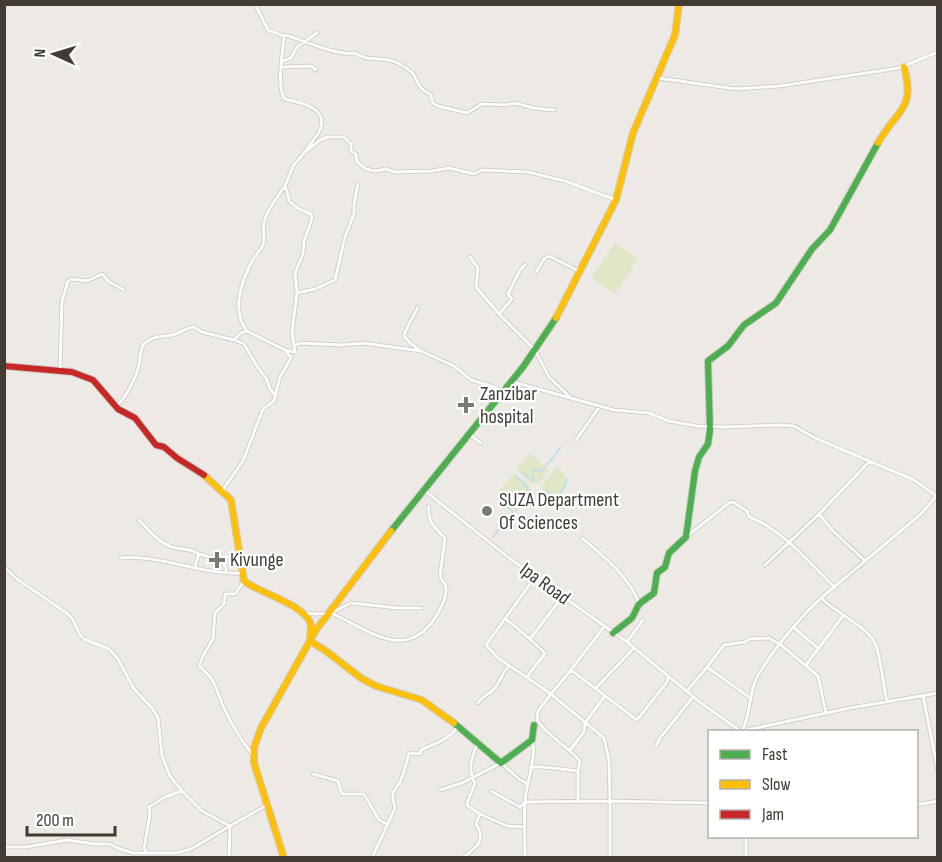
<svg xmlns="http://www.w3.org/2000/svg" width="942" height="862" font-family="'Sofia Sans Condensed',sans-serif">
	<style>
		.green { fill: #dfe7c6 }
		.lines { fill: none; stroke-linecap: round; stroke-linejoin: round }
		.stream { stroke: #b7dfea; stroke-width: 1.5 }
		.street-casing { stroke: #c9c6c2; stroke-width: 4.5 }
		.fast-casing { stroke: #cdc7bf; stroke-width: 8 }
		.slow-casing { stroke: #cdc7bf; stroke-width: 8 }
		.jam-casing { stroke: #cdc7bf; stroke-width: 8 }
		.street { stroke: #fcfcfb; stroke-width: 3 }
		.fast { stroke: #4caf50; stroke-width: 6 }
		.slow { stroke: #ffc107; stroke-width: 6 }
		.jam { stroke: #c62828; stroke-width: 6 }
		.poi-dot { fill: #7e7872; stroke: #fff; stroke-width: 2 }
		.labels { text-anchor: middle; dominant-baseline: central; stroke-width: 4.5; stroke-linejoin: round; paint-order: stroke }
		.poi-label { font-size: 20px; fill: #423a33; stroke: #fff; text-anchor: start }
		.street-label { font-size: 20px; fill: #423a33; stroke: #fff }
	</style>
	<rect width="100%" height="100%" fill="#edeae6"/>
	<path class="green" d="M615,243L638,259L615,294L591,278Z
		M529,453L549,469L539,483L532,484L516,470Z
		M557,466C572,481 566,486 556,501L541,487Z
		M514,473L530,486L531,493L516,513L501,501L498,496L500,490Z"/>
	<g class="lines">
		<path class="stream" d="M547,465L561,447
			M522,472L534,481L533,470L543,471L545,468
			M516,476L527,486V490L514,506L517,508L519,506
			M545,490L556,499L564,488L567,479
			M493,537L513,512L501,502"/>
		<defs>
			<path id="street" d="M255,4L268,30L284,36C283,51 276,89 285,99C300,103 329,107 320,130C317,137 310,143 306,150
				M285,35C304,40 336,56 355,53C368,63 387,55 401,65C405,67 413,72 415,77C419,86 421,90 430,94L433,103L438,106L467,113L482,104L506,105L515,103L533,108L554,110
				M282,61L291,58L297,47L317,33
				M282,67L311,66L316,70
				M658,78L736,89L780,86L899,68L938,52
				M470,257L478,268L476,287L499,314L535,350L549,377L570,397
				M536,272L544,259L549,256L579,271
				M297,293L315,289L335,280L345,237L354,214V204L358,184
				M418,307C414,316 406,327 404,336L409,342L421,351
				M499,314L512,299L508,294L520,270L525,265
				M247,331C232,311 240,286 250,265C253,258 259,252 263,245C266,238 262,230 264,222C267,210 278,196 285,186
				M235,340L244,344L258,368L266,378L270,389L276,396
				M295,345L301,343L343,345L363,343L421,351L454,366L471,380L491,386L495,399
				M295,352L292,332L297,293L295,273L303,254L304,241L312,219L311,214L299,209L290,202L285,186L293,166L305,152L320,140L327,137H344L351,144V151L356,154L357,162L366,169L375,171L386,169L395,172L432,171L449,168L474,174L482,170L528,172L565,181L616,200
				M60,369L62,301L68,281L72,279L87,281L102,274L109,282L124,290
				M513,382L614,410L649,413L669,421L697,426L725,427L779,425L794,426L815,438L914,480L938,497
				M491,386L503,391
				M115,406C124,403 137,375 139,365C141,357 139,349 145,343C154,335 162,337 172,335C180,334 184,328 194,327L202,332L234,340L241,333L247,331L285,350L295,352
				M469,434L481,443
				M576,440L600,406
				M424,490L513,561L627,642L701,703L742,732
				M225,493L224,488L243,461L263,409L274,401L280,377L291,358L285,350
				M139,520C149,530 157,542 172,547C181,550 190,548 199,554L195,566
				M686,537L729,503L733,502L747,511L749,517C782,529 810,563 835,588
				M582,538C603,556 630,577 639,604
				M199,554L220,560L226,567V572
				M120,558C161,554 200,575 241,573
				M865,561L922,513L938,494
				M765,565L819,514L870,461
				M4,567L17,579L68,614L73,620L80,635L84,639L109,649L118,659L134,689L152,708L158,718L162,756L170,776L182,791L202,811L230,826L191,849L176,853H133L117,848L110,844H95L67,840L26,847H4
				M244,581L235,594H225L224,604L215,613L213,639L204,654L199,666C216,680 215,687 223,706C231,724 240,739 253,755
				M822,599C836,612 866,627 874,641C880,651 884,689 887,702
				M303,613L316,614L331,613L351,603L398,608H421
				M331,613C369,630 407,664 437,615C441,608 449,592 445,584C443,581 441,579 440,576L445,538C434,526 427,523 429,506
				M506,619L530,639
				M794,628L819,649
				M627,642L643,620
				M806,665L843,616
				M707,667L724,645L745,642L749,639L769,638L781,645L818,676L826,713
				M571,670L604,627
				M668,676L667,682L637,720L571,670L551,694L604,738L609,760L610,801L710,803
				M527,677L545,653L530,639L562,597
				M595,689L634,648
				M687,691L707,667L749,697
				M923,696L938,771
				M478,703C483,695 489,695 494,689C500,682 502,673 509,666
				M742,731C751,716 748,695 757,677C770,655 788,632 805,614C822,595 846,578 865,561L833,531L819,514
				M742,731L850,708L938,693
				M656,746L660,738L693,697
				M570,750L584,732L585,723L604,697
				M530,767H543L578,771L580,761C567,745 548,737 537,720L538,711L551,694L498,658L486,645L535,577
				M313,774L338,781L342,794H364L379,820L387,824
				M440,790L462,783L501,763L519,779L528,784
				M491,791L520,807L525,802L610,801V858
				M578,802V771
				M916,805L938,801
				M480,814L507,826L525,827
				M147,853L144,848L150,814L149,807L165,797L182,791
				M229,858L230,826L267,805
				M372,858L395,808C389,784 397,794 402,777C405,769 407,761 409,753L420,754L421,750C435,744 449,739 458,727
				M462,858C476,848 487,841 476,824L480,814L468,806L467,803L475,783C467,767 472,758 478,742
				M525,858C525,839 524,819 525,800C527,781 537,757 532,740
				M746,858V836"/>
			<path id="fast" d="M391,531L523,367L556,318
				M613,633L632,618L639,604L654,593L657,573L665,567L669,553L686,537L695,471L699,457L708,444L710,430L708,361L728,346L744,325L776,303L812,249L830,230L878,143
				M454,723L501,763L532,740L534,725"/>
			<path id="slow" d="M878,143C897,109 916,110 904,67
				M556,318L616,200L633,133L675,35L679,4
				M204,475L231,500L244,581C260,593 302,604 310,622C312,627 310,635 310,641L326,651L361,678L376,686L422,700L454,723
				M284,858L254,763V748L261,728L316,630L391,531"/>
			<path id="jam" d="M4,366L72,372L93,380L118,409L135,418L156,445L164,447L177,458L204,475"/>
		</defs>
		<use href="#street" class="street-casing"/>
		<use href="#fast" class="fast-casing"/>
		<use href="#slow" class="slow-casing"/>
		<use href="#jam" class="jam-casing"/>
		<use href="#street" class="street"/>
		<use href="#fast" class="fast"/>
		<use href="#slow" class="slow"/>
		<use href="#jam" class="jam"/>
	</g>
	<g class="poi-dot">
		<path d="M463 396h6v6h6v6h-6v6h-6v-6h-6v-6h6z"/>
		<circle cx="487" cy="511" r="6"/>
		<path d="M214 551h6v6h6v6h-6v6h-6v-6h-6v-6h6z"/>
	</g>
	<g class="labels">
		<g class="poi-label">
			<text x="480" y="394">Zanzibar<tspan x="480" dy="23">hospital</tspan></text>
			<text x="499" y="500">SUZA Department<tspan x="499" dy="23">Of Sciences</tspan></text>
			<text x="230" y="560">Kivunge</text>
		</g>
		<g class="street-label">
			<text transform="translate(545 584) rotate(36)">Ipa Road</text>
		</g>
	</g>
	<rect width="942" height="862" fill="none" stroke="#423a33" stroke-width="12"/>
	<rect x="708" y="730" width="210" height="108" fill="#ffffff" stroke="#b3b0ad" stroke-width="1.5"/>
	<rect x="720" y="750" width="30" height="9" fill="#4caf50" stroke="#b3b0ad" stroke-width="1.5"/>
	<text x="762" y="760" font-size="18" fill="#423a33">Fast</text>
	<rect x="720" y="780" width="30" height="9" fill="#ffc107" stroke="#b3b0ad" stroke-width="1.5"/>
	<text x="762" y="790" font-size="18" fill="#423a33">Slow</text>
	<rect x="720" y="810" width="30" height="9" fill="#c62828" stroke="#b3b0ad" stroke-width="1.5"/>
	<text x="762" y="820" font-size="18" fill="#423a33">Jam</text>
	<g transform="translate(54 54) rotate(274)" stroke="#ffffff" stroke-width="4.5" paint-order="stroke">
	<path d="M0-4.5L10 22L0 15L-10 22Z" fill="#423a33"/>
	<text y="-9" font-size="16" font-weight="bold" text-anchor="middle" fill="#423a33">N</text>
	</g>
	<path d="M27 826v9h88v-9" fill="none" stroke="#423a33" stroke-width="3"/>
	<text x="36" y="826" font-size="18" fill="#423a33" stroke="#ffffff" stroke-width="4.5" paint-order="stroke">200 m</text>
</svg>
